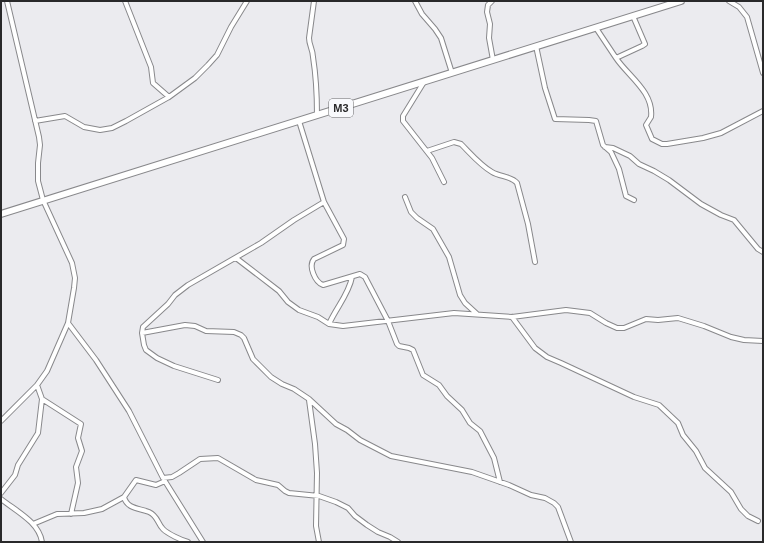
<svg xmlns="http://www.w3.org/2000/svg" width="764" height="543" font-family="Arial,sans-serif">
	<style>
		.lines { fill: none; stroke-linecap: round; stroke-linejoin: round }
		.minor-casing { stroke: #88888b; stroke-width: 6 }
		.primary-casing { stroke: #88888b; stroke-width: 8 }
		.minor { stroke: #fff; stroke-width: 4 }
		.primary { stroke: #fff; stroke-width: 6 }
		.labels { text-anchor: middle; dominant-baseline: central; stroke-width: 3; stroke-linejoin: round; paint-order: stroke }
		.shield { fill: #f8f9fc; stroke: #676769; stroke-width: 1 }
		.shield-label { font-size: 11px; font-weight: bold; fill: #29292a }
	</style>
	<rect width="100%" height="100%" fill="#ebebef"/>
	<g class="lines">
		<defs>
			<path id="minor" d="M125,1L151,67L153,83L169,97
				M314,1L309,38C309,45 313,50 313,57C316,76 317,96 317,115
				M415,1L422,14L435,29L441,38L452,73
				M492,1L488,5L487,12L490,24L489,38L493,60
				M729,1L739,7L747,17L763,73
				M633,16L645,44L642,46L616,58C628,76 654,92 651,117L646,125L652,139L662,144H667L703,138L721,133L763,111
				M596,28L616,58
				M536,46L545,88L555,119L589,120L596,121L603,145L611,152L619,169L626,196L634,200
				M424,82L403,116V121L432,158L444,182
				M35,121L65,116L84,127L100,130L112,128L126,121L169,97L195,78L208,65L217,55L231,27L247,1
				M299,121L324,202L344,239L343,245L314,259C308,266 315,282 323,285L360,274L365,277L388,321L397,344L399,346L409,348L413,350L423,375L439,385L447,396L462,410L470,423L480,431L494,458L500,482
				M605,147L613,148L630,156L639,164L654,171L669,180L701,204L721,215L734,220L758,249L763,252
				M427,151L454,142L461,144C471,154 480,165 492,172C500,177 512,176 517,183L528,224L535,262
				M405,197L411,212L417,218L433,229L449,257L460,295L465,303L477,314
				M236,258L279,291L288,302L299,310L318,317L329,324L343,326L454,313L512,317L566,310L590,313L606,323L617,328H624L646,319L658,320L678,318L704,326L731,337L744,340L763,341
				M512,317L535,348L547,357L561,363L634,397L659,405L678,423L683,435L696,451L705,468L731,492L741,509L748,516L758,521
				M68,323L96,360L129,411L163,478L203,542
				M329,324C336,308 349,294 352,277
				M142,333L185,325L195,326L206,331L234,332L241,335L244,338L253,359L271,377L282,384L294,389L309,399L336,424L347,430L360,440L391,456L472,472L509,485L531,495L545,498L554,503L558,507L571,542
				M218,380L174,366L157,358L146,350L144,345L142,333L143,327L168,304L175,295L188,285L261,243L294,220L324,202
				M42,399L81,424L78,438L82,451L76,467L78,483L71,514
				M309,400L315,444L317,473L316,526L319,542
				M1,421L37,385L47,371L68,323L74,288L75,278L72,263L43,200L38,181V163L40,145L39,137L7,1
				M163,478L172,477L179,473L200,459L218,458L256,480L278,485L285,491L289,493L319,496L336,502L348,508L355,516L367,525L378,532L390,537L398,542
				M1,493L15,475L18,465L38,433L42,399L37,385
				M124,497C127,509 139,508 149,512C158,516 157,523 163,529C168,534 181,540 188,542
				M1,499C16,511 39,522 42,542
				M33,524L57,514L84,513L102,509L124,497L136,480L156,485L165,481"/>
			<path id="primary" d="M1,214L681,1"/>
		</defs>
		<use href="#minor" class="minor-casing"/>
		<use href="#primary" class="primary-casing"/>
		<use href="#minor" class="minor"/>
		<use href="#primary" class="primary"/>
	</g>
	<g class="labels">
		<rect class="shield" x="329" y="99" width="24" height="18" rx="3"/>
		<g class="shield-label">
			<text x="341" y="108">M3</text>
		</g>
	</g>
	<rect width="764" height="543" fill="none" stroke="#29292a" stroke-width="4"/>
</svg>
